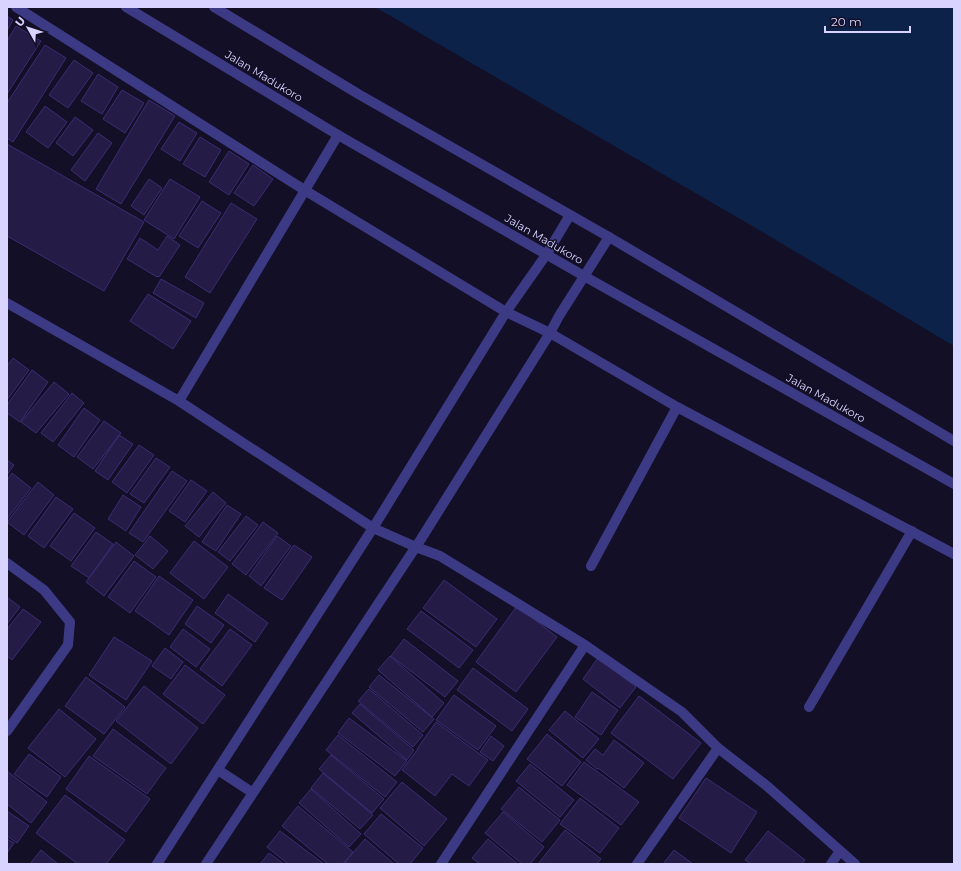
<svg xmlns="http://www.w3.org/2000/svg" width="961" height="871" font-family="Montserrat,sans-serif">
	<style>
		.water { fill: #0c2248 }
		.building { fill: #241b47; stroke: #3b2d73 }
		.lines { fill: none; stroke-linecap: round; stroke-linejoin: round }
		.service { stroke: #3d3a85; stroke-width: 10 }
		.minor { stroke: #3d3a85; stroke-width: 10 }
		.tertiary { stroke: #3d3a85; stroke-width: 10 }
		.labels { text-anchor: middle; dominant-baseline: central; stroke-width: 3; stroke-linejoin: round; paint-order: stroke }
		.street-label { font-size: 11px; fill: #d9d4ff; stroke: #130f26 }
	</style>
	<rect width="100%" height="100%" fill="#130f26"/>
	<path class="water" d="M375,7H954V346L759,230Z"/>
	<path class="building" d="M7,16L13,20L7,31Z
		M16,26L41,41L7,94V41Z
		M45,45L66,58L13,142L7,138V103Z
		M74,60L93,73L68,108L49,95Z
		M98,74L118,87L102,114L81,101Z
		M122,90L144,103L125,133L103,119Z
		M149,100L175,116L121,204L96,189Z
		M45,106L67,122L48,148L26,132Z
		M75,117L93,130L73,156L56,143Z
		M179,122L197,133L180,161L161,149Z
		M98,133L112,143L85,181L71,170Z
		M200,137L221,150L205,177L183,164Z
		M7,144L144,222L104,291L7,236Z
		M229,151L249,164L229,195L209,182Z
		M253,165L273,179L254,206L234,193Z
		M149,179L162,188L144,215L131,206Z
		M170,179L200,197L174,239L144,220Z
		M202,201L221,213L198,248L179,236Z
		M231,203L257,219L210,293L185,277Z
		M167,236L180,245L159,277L158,276L157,277L127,259L140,238L158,250Z
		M161,279L204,303L196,318L153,293Z
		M148,294L191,321L173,349L130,321Z
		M13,358L29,370L7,400V366Z
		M32,370L48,382L20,422L7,413V405Z
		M54,382L69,394L36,433L21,422Z
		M72,393L84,403L53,442L41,433Z
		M84,408L100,420L74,457L58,445Z
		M104,421L121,433L93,469L77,457Z
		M119,435L133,444L108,480L95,471Z
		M139,445L154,455L127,493L112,482Z
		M156,458L170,467L144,503L130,494Z
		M7,460L14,465L7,475Z
		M172,471L187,481L143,542L129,533Z
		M12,473L31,488L7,519V480Z
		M191,480L207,491L185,522L169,511Z
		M38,482L54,495L24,535L7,522Z
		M213,492L226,503L199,537L185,526Z
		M123,495L141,507L126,531L108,519Z
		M56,497L73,509L44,548L28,536Z
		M227,505L241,514L216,551L202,542Z
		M74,513L95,528L71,561L50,546Z
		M246,516L258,525L230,561L218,552Z
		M263,522L278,533L246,575L232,564Z
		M96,532L113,544L89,578L71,566Z
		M150,536L168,551L153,569L135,555Z
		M277,536L291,546L261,586L249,576Z
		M194,541L228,567L204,599L170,573Z
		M116,542L134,556L104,596L86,582Z
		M294,545L312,557L282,600L264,588Z
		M134,561L156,577L130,613L108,597Z
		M159,576L193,600L169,635L135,611Z
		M444,580L497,619L476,647L423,608Z
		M228,594L268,623L255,642L215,613Z
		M7,597L20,607L7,624Z
		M197,606L224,625L211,643L185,624Z
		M517,606L557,637L516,692L476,662Z
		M23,609L41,622L12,660L7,656V629Z
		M421,611L473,650L459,668L407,629Z
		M183,629L210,649L196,667L170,647Z
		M230,629L252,645L222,686L200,669Z
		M114,637L152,661L126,700L89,675Z
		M404,639L458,681L445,697L391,656Z
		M165,648L183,662L171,679L152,666Z
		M390,656L444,703L432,717L378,670Z
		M598,658L636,687L620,708L583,679Z
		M185,665L225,695L203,724L163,694Z
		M473,668L528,709L512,731L457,690Z
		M379,675L434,719L423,732L369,687Z
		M86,677L125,707L104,734L65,706Z
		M144,686L198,728L171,764L116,721Z
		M369,689L423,735L413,747L358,701Z
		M592,692L618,710L601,735L575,717Z
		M454,695L496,726L478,750L436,720Z
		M639,696L701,743L673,779L611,733Z
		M360,704L414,750L407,760L352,713Z
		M59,709L96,739L65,777L28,748Z
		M565,711L599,739L583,758L549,730Z
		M349,718L407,761L395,776L338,733Z
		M436,722L488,760L469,786L452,774L435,796L402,770L418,749H417Z
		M113,729L166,768L147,794L93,756Z
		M547,734L581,762L562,786L527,759Z
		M338,735L397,782L385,797L326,750Z
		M491,736L504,746L493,761L480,752Z
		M614,740L644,763L624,788L598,768L597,769L586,760L595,749L603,755Z
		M29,754L61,777L47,797L14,774Z
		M331,755L384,799L372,813L319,769Z
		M89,756L150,799L126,832L66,789Z
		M584,762L639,802L621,825L567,785Z
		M530,764L574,800L560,817L516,781Z
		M7,771L47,802L31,823L7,804Z
		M323,773L373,815L360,829L311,788Z
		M706,778L757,812L731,853L679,818Z
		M402,782L447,819L424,846L380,808Z
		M519,787L560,820L542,842L501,809Z
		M311,789L361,834L349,847L299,803Z
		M65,795L125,840L106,864H78L36,833Z
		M580,798L619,828L600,853L560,824Z
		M298,806L353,852L343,864H328L282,826Z
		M7,811L29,826L17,843L7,836Z
		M503,812L544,847L530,864H522L485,833Z
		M381,814L423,848L410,864H399L364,834Z
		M565,830L601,859L597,864H538Z
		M280,831L324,864H288L267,847Z
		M768,831L805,860L802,864H751L745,860Z
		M7,839L14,843L7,853Z
		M365,839L394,864H348L345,862Z
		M488,839L518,864H480L472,858Z
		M41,850L58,864H30Z
		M674,850L693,864H663Z
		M269,853L284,864H260Z"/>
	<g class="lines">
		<path class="service" d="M16,7L306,191L506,312L550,333L677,407L954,554
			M591,566L677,407
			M809,707L912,531"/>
		<path class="minor" d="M7,303L179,401L373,528L416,547L440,556L585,645L682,712L718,748L767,786L855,864
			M179,401L338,135
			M7,563L44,590L70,622L68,645L7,731
			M218,770L253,793
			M157,864L373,528L506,312L546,255L570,215
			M206,864L421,539L550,333L559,316L609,237
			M441,864L585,645
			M637,864L718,748
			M831,864L840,851"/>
		<path class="tertiary" d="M126,7L338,135L584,276L954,484
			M214,7L360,95L609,237L954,441"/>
	</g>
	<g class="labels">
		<g class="street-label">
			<text transform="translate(264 76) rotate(31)">Jalan Madukoro</text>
			<text transform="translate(544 239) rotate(30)">Jalan Madukoro</text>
			<text transform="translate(826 398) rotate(29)">Jalan Madukoro</text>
		</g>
	</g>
	<rect width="961" height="871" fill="none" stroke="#d9d4ff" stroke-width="16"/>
	<g transform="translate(28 28) rotate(309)" stroke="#130f26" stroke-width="3" paint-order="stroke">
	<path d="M0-3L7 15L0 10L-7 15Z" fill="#d9d4ff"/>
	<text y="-6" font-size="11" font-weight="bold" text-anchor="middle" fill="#d9d4ff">U</text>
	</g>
	<path d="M825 26v6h85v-6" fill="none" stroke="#d9d4ff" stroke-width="2"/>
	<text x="831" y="26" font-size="12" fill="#d9d4ff" stroke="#130f26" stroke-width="3" paint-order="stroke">20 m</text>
</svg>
